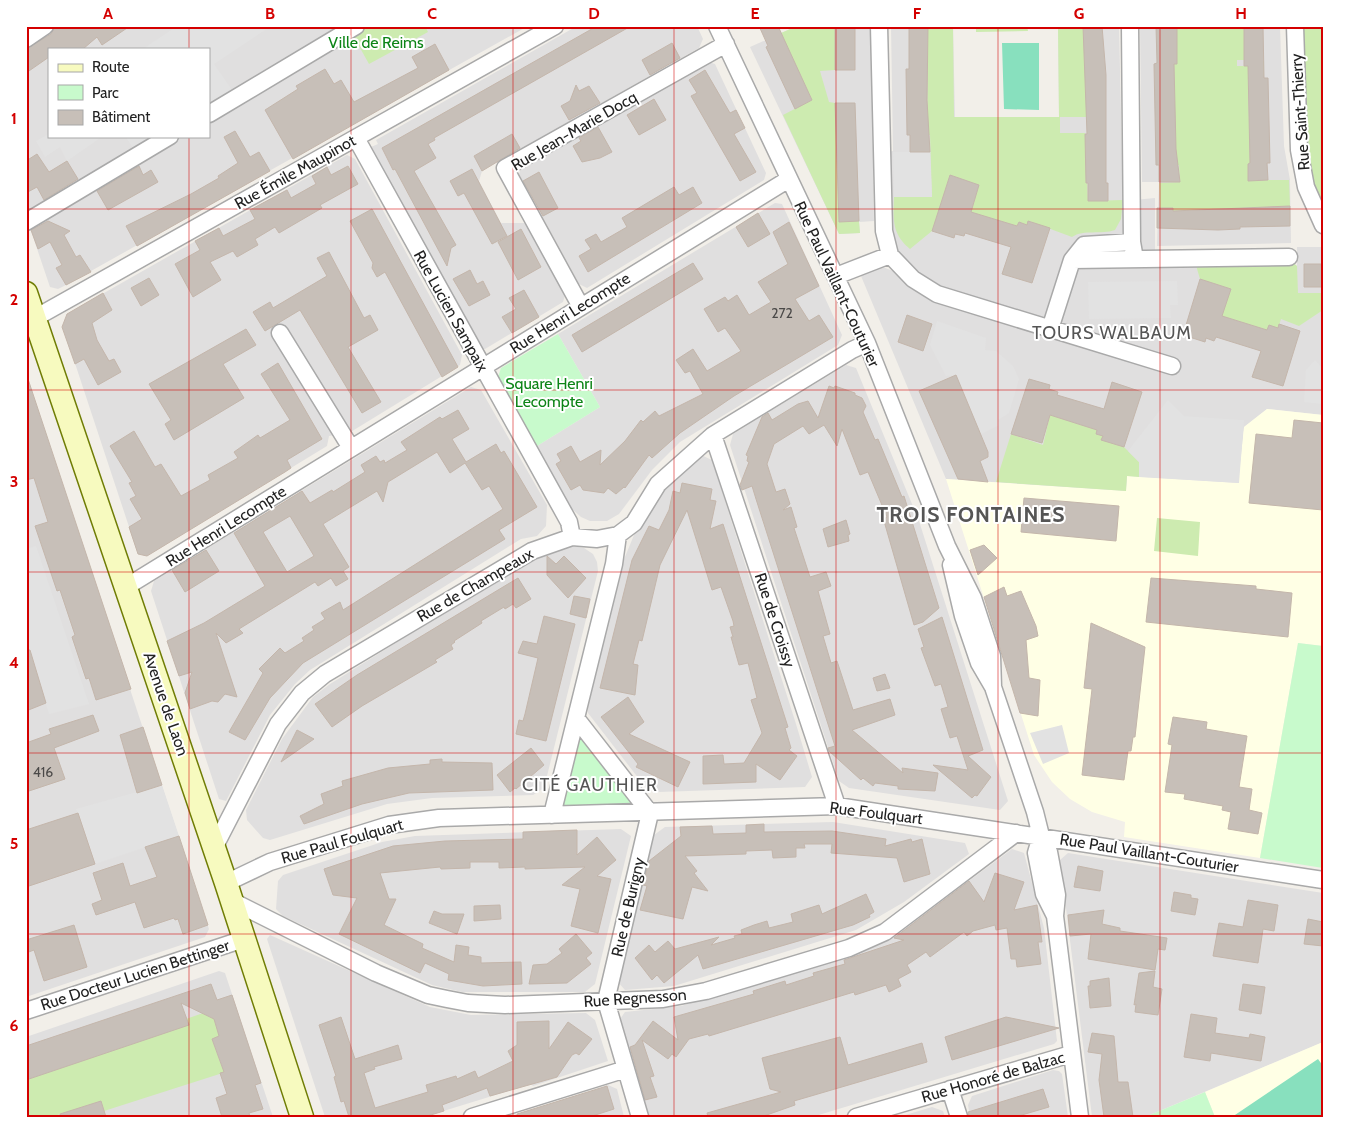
<svg xmlns="http://www.w3.org/2000/svg" width="1349" height="1143" font-family="Cabin,sans-serif">
	<style>
		.residential { fill: #e0dfdf }
		.education { fill: #ffffe5 }
		.grass { fill: #cdebb0 }
		.park { fill: #c8facc }
		.pitch { fill: #88e0be }
		.parking { fill: #e2e2e2 }
		.building { fill: #c7bfb8; stroke: #c4b6ab; fill-rule: evenodd }
		.lines { fill: none; stroke-linecap: round; stroke-linejoin: round }
		.minor-casing { stroke: #a9a9a9; stroke-width: 19 }
		.secondary-casing { stroke: #707d05; stroke-width: 25 }
		.minor { stroke: #fff; stroke-width: 16 }
		.secondary { stroke: #f7fabf; stroke-width: 22 }
		.grid { fill: none; stroke: #d40000; stroke-width: 1; stroke-opacity: 0.55 }
		.labels { text-anchor: middle; dominant-baseline: central; stroke-width: 4; stroke-linejoin: round; paint-order: stroke }
		.number-label { font-size: 14px; fill: #4b4948 }
		.park-label { font-size: 16px; fill: #0c8416; stroke: #fff }
		.street-label { font-size: 16px; fill: #222; stroke: #fff }
		.neighbourhood-label { font-size: 18px; letter-spacing: 1px; fill: #555; stroke: #fff }
		.district-label { font-size: 21px; font-weight: bold; letter-spacing: 1px; fill: #555; stroke: #fff }
		.neatline { fill: none; stroke: #d40000; stroke-width: 2 }
		.grid-label { font-size: 16px; text-anchor: middle; font-weight: bold; fill: #d40000 }
	</style>
	<rect width="100%" height="100%" fill="#f2efe9"/>
	<path class="residential" d="M55,26H347L209,108V49H49V136H160L26,215V46Z
		M366,26H528L66,285L58,289L50,287L29,225L180,136H209V119Z
		M577,26H697L703,39L699,48L482,171L479,181L501,223H524L530,227L566,292L563,302L485,349H481L371,147L378,144L376,140Z
		M797,26H871L874,221L859,222L860,233L839,234L750,47Z
		M891,26H953L955,117H1059L1058,26H1119L1123,201L1155,198V262L1291,261L1297,266V247H1322L1323,415L1267,409L1244,427L1239,483L1128,476L1126,491L946,479L861,276L868,269L880,266L893,271L884,152L893,151Z
		M1140,26H1280L1284,146L1290,180L1291,243L1157,246L1159,182H1142Z
		M705,61L715,64L766,173L764,180L587,288L579,284L519,174L522,166Z
		M347,155L355,159L462,355L460,365L349,433L329,436L327,446L147,556L138,554L63,327L67,314Z
		M775,203L782,204L842,335L838,345L680,442L652,470L619,514L607,521H590L581,517L572,509L537,446L600,407L558,334Z
		M846,365L856,368L919,521L1008,801L1000,810L849,788L839,781L730,445L733,434Z
		M26,373L209,929L205,937L26,997Z
		M471,387L481,390L547,505L546,526L537,536L521,539L310,670L295,684L270,715L226,801L219,799L151,591L154,581Z
		M701,455L712,460L796,724L812,777L805,787L658,792L646,788L588,713L587,703L620,569L634,535L653,502L671,481Z
		M572,546L584,548L593,554L597,562L598,571L544,788L533,795L432,798L387,804L270,840L263,838L247,820L246,810L282,739L313,697L330,684L522,564Z
		M833,822L965,843L969,854L904,902L856,930L674,986L625,990L617,981L654,835L665,827Z
		M621,829L631,836L595,984L585,992H462L432,985L283,916L276,909L278,881L283,875L382,842L415,836Z
		M1012,849L1024,853L1044,928L1057,1041L1054,1044L812,1117H649L618,1022L625,1012L681,1006L868,950L908,926Z
		M1068,853L1323,893V1042L1145,1117H1092L1060,860Z
		M270,935L430,1007L471,1015L586,1013L595,1020L608,1061L533,1086L531,1084L424,1117H325L267,939Z
		M219,971L225,973L273,1117H26V1037Z
		M1053,1070L1059,1071L1062,1074L1068,1117H970L968,1105L972,1096Z
		M608,1085L617,1089L624,1117H507Z
		M932,1107L943,1111L945,1117H899Z"/>
	<path class="education" d="M1267,409L1323,415V646L1298,643L1260,858L1124,837L1125,822L1092,812L1070,799L1052,782L1034,755L946,479L1126,491L1127,476L1238,483L1244,427Z
		M1323,1042V1117H1215L1205,1092Z"/>
	<path class="grass" d="M358,26H425L428,32L369,64L350,30Z
		M797,26H835V70L820,71L829,102L835,103L839,221H859L860,233L839,234L783,115L812,100L781,33Z
		M928,26H953L954,117H1059L1058,26H1083L1087,117H1060V133H1085L1088,201L1123,200L1121,219L1115,230C1101,235 1084,229 1072,237L1029,221L1027,225L1019,222L1017,226L971,212L979,185L950,175L932,231L910,249C892,234 893,220 894,197H932L930,135H927Z
		M976,26H1027L1028,31L976,32Z
		M1177,26H1244L1245,60H1237V66H1245V62L1264,61V78L1248,79L1250,163L1248,164V180H1289L1290,206L1173,211V208H1160L1159,183L1180,182L1179,165H1176L1174,64L1177,63Z
		M1302,26H1323V207L1310,175Z
		M1291,261L1297,266L1298,293H1323V310L1299,326L1281,319L1278,328L1267,330L1222,316L1231,289L1200,279L1195,262Z
		M1050,415L1097,430L1096,434L1103,436L1102,440L1124,447L1139,462V477L1127,476L1126,491L996,482L1011,434L1043,445Z
		M1157,518L1200,522L1198,556L1154,551Z
		M206,1012L209,1017L213,1015L220,1036L212,1039L222,1067L230,1064L232,1070L104,1111L101,1101L51,1117H26V1080L188,1025L186,1019Z"/>
	<path class="park" d="M558,334L600,407L537,446L498,377L501,368Z
		M1298,643L1323,646V868L1260,858Z
		M579,735L638,808H562Z
		M1205,1092L1215,1117H1145Z"/>
	<path class="pitch" d="M1002,43H1039V110L1004,109Z
		M1318,1059L1323,1066V1117H1232Z"/>
	<path class="parking" d="M177,26H271L214,64L234,93L209,108V49H143Z
		M49,134V136H103L67,161L60,147L45,157L36,141Z
		M125,136H160L135,151Z
		M893,152H930L932,197H894Z
		M1177,281L1178,305H1170L1171,318L1089,319L1088,282Z
		M937,321L986,338L985,350L996,351L1013,366L1019,379L1009,413L998,420L999,425L981,434L957,375L946,376L930,345Z
		M1315,360L1323,369V404L1304,402L1306,370Z
		M1168,400L1184,416L1244,420L1239,483L1139,477V462L1128,451Z
		M36,546L89,704L49,714L26,640V549Z
		M1062,725L1069,753L1043,764L1030,733Z
		M162,785L179,836L95,864L76,809Z"/>
	<path class="building" d="M55,26H130L102,45L97,37L83,49H49V57L26,73V49L51,34Z
		M597,26H631L434,138L435,140L428,144L436,158L414,171L456,245L451,248L447,266L395,169L393,170L382,148Z
		M759,26H778L812,100L795,109L766,47L768,46Z
		M835,26H855V70H835Z
		M909,26H928L927,100L930,152H910V135H907L906,69H909Z
		M1083,26H1102L1106,75V183H1108V201H1088V183H1086L1085,134H1087Z
		M1156,26H1177V64H1174L1176,149L1180,182H1159V165H1156L1154,64L1157,63Z
		M1244,26H1263L1264,78H1268L1270,163H1267L1268,180L1248,181V164L1250,163L1248,66H1244Z
		M672,43L680,58L650,75L642,60Z
		M435,44L449,70L293,159L265,110L298,89L296,86L325,69L334,84L341,80L354,102L418,68L412,57Z
		M705,70L730,113L736,110L745,128L734,134L756,172L740,181L691,96L697,93L689,80Z
		M576,85L579,91L589,86L600,103L569,120L561,106L570,101Z
		M654,99L666,120L639,135L627,115Z
		M835,103H855L859,221L839,222Z
		M598,127L612,152L600,158L582,162L573,146L581,141L579,138Z
		M235,131L250,157L259,152L270,171L137,246L126,226L191,194L219,178L218,176L238,163L224,137Z
		M512,134L520,148L482,171L474,156Z
		M37,154L49,172L67,161L78,179L44,200L37,187L26,193V161Z
		M139,166L143,175L151,170L158,182L108,210L97,191Z
		M348,166L358,184L320,205L322,208L279,233L275,227L255,239L258,245L237,257L233,251L210,262L221,280L193,297L175,264L200,250L195,241L219,228L223,236L255,219L250,210L287,190L291,198L316,184L312,176L327,167L331,175Z
		M472,169L507,236L492,244L464,193L458,196L450,181Z
		M539,172L558,208L543,216L523,181Z
		M950,175L979,185L971,212L1017,226L1019,222L1027,225L1028,221L1050,228L1032,283L1002,274L1011,247L965,233L964,236L955,234L954,238L932,231Z
		M674,187L679,195L693,187L702,203L588,272L579,256L591,249L585,240L596,234L601,242L627,227L622,218Z
		M1290,206V226L1240,227V229L1218,230L1157,228V208H1173V211Z
		M372,209L458,367L442,377L385,272L377,277L372,268L373,263L350,221Z
		M758,213L770,234L748,247L736,227Z
		M48,221L70,231L64,235L76,257L80,255L91,272L66,285L56,268L62,265L50,242L38,249L31,230Z
		M789,222L819,286L795,299L809,321L819,315L833,337L734,396L680,433L652,458L649,455L625,488L624,487L616,494L608,488L604,493L583,490L580,485L571,490L556,464L561,461L557,454L571,446L580,462L601,450L600,465L625,441L641,420L643,422L655,411L659,416L703,394L690,371L685,373L676,360L693,349L707,371L741,351L725,328L718,332L704,309L725,297L728,301L737,295L749,315L771,302L758,282L788,264L773,232Z
		M521,229L541,267L518,280L498,242Z
		M329,252L364,318L370,315L378,330L348,347L381,402L362,413L300,310L265,331L253,312L270,302L273,308L327,276L317,258Z
		M693,263L703,279L582,352L572,335Z
		M1304,264H1321L1323,287H1304Z
		M470,270L477,284L483,281L490,295L469,306L453,279Z
		M149,278L159,295L141,306L131,288Z
		M1200,279L1231,289L1222,316L1267,330L1269,325L1278,328L1279,324L1300,331L1283,386L1252,377L1261,351L1216,337L1214,341L1206,338L1205,342L1183,335Z
		M524,290L539,317L512,333L502,317L516,309L509,298Z
		M103,293L112,310L92,323L97,340L109,361L114,359L121,372L98,385L84,359L75,364L62,327L67,314Z
		M907,315L932,324L923,351L898,342Z
		M246,329L256,345L223,364L244,398L174,440L165,424L171,420L149,384Z
		M278,363L322,439L287,460L291,468L285,472L147,556L138,554L129,527L142,519L130,499L136,496L129,483L132,482L110,446L134,431L155,467L161,464L181,496L210,480L208,475L238,458L234,452L258,435L260,438L290,420L261,374Z
		M956,375L988,452V457L980,461L988,482L958,479L919,391Z
		M28,379L131,689L96,700L89,678L86,679L72,637L75,635L60,590L57,591L35,526L48,522L34,478L26,480V380Z
		M1029,379L1050,385L1049,389L1058,392L1057,395L1104,409L1112,382L1142,392L1124,447L1101,440L1103,436L1096,434L1097,430L1050,415L1042,443L1011,434Z
		M829,386L834,388L835,386L855,393V395L862,398L866,406L863,412L875,440L878,439L902,497L904,496L939,608L923,622L914,625L884,521V519L887,517L868,472L860,475L842,429L837,446L824,425L809,434L803,426L774,444L767,464L776,492L785,489L790,504L783,510L791,507L797,527L794,528L810,577L826,572L831,586L818,591L830,634L823,636L831,663L837,661L853,710L890,699L895,715L852,730L903,773L902,768L938,773L935,791L898,789V786L875,783L873,786L863,778L861,780L829,751L828,748L835,746L756,499L752,486L742,490L740,485L749,462L747,461L748,456L746,455L762,417L768,413L772,420L798,404L808,401L818,418Z
		M458,410L469,429L452,439L466,462L496,444L501,453L504,451L537,507L499,530L505,539L303,663L270,698L245,740L229,732L263,673L259,669L280,648L285,653L304,641L302,638L314,630L312,627L325,619L321,613L340,602L343,610L503,509L489,486L482,490L465,463L450,473L437,452L388,482L383,502L377,491L323,524L349,567L343,571L348,579L336,586L331,578L318,586L315,582L239,629L243,633L226,643L216,633L237,697L225,694L218,702L212,701L190,709L185,693L192,672L179,676L167,641L204,623L265,586L234,533L302,491L310,503L332,490L333,492L365,472L361,465L376,456L380,462L384,460L385,463L407,450L401,442L440,417L442,419ZM290,516L314,556L287,572L263,532Z
		M1294,420L1323,423V510L1249,503L1256,434L1292,438Z
		M682,483L712,489L710,500L716,501L710,529L723,524L788,727L785,728L791,748L789,750L797,756L780,780L756,764V782L703,784V756L723,755L724,764L744,763L762,733L751,700L757,698L748,663L739,665L731,637H733L730,627L734,626L733,621L721,587L712,590L687,510L660,565L642,641L639,640L633,664L638,665L635,695L600,688L632,560L649,526L659,530L669,510L673,491L680,493Z
		M1024,498L1119,506L1116,541L1021,532Z
		M846,520L850,534L848,535L849,541L828,547L823,529Z
		M984,545L997,558L978,575L970,550Z
		M206,550L219,571L185,592L172,570Z
		M547,556L556,564L564,556L586,578L568,598L547,575Z
		M518,578L531,599L516,608L513,604L505,609L504,607L481,621L482,623L454,641L455,642L451,645L453,649L435,660L437,662L362,706L332,727L315,704L357,675Z
		M1151,578L1256,586V589L1292,593L1288,637L1146,622Z
		M1004,587L1007,596L1021,591L1036,626L1038,636L1026,640L1029,678L1040,680L1038,716L1020,713L984,597Z
		M574,596L590,599L586,618L570,614Z
		M544,616L575,624L546,741L516,734L519,720L523,721L525,714L538,658L518,653L523,641L537,644Z
		M942,617L983,750L968,756L991,777L977,796L975,795L972,798L933,765L968,770L957,736L950,738L941,709L948,707L941,684L935,686L921,648L924,647L918,629Z
		M1091,623L1145,647L1135,737H1133L1131,751H1128L1124,780L1082,775L1092,689L1084,688Z
		M26,650H30L46,703L26,711Z
		M885,674L890,688L877,691L873,678Z
		M628,697L644,722L629,734L690,762L678,787L636,767L638,764L601,717Z
		M93,715L99,731L54,748L65,779L26,792V743L51,734L49,729Z
		M1173,717L1207,722L1206,729L1247,736L1239,787L1252,789L1249,810L1262,813L1258,834L1228,829L1231,812L1222,810L1223,806L1184,799L1185,794L1165,792L1172,745L1168,744Z
		M143,727L162,785L137,793L120,735Z
		M297,730L314,739L281,762Z
		M531,748L544,765L516,789L515,788L510,792L497,775Z
		M442,759V762L492,763L493,790L409,793L362,804L304,824L300,816L324,804L321,794L343,786L342,781L388,768L430,764V760Z
		M78,813L95,864L26,887V830Z
		M764,824V832L832,831L886,839L885,846L911,839L912,842L922,839L930,874L904,882L897,858L831,853L832,844H804L805,848H796V857L773,858L772,850L746,851V854L685,856L697,871L694,873L708,891L692,887L683,919L640,910L647,886L643,885L649,861L681,836L680,827L712,826L713,834L746,833V825Z
		M577,830V855L597,837L616,860L597,876L611,879L598,933L571,926L580,889L562,885L585,867L525,869V867L499,868V862H470V868L441,869L440,867L380,873L389,899H396L384,925L423,944L422,948L454,962L456,945L469,947L468,955L481,957V963L521,962L522,984L483,986L448,980L449,974L425,963L420,973L339,934L357,898L333,895L324,869L393,846L445,841L523,839V832Z
		M179,836L208,925L183,934L178,919L175,920L174,918L144,928L135,902L96,915L92,904L102,900L93,873L123,863L130,886L157,877L145,847Z
		M1078,866L1103,871L1100,891L1074,887Z
		M995,873L1024,882L1014,910L1037,905L1042,942H1038L1041,964L1017,967L1016,959H1011L1007,928L996,930L995,925L973,931L967,936L964,932L930,957L926,952L907,965L911,972L898,979L901,986L889,992L886,985L855,995L854,992L709,1036L708,1034L689,1039L676,1057L672,1054L668,1059L642,1040L654,1076L650,1077L657,1097L645,1100L630,1047L635,1045L653,1021L678,1040L674,1017L754,994L753,991L785,981L786,985L814,976L813,973L845,964L844,960L904,940L894,938L969,881L984,902Z
		M1174,892L1191,895V898L1198,899L1195,915L1171,911Z
		M866,894L874,912L869,915L870,917L853,925L703,969L698,955L664,983L657,975L652,980L635,958L649,945L655,952L668,941L675,949L719,937L711,945L735,938L734,936L742,934L741,930L754,925L767,921L769,928L793,922L791,914L819,905L822,914Z
		M1248,900L1278,905L1274,931L1263,929L1258,963L1213,956L1219,923L1243,927Z
		M500,905L501,919L474,921V906Z
		M1104,910L1102,924L1120,928V931L1167,938L1165,950L1158,949L1155,970L1088,959L1091,934L1070,936L1068,915Z
		M434,911L442,914H464L457,934L429,923Z
		M1308,919L1323,922V946L1304,944Z
		M74,925L87,967L44,981L34,950L26,953V940Z
		M576,934L592,953L586,958L591,964L567,983L529,984L533,965L547,964L562,953L559,949Z
		M1155,971L1153,987L1162,989L1158,1015L1135,1012L1136,1004L1134,1005L1139,973Z
		M1109,978L1111,1006L1090,1008L1088,986H1090V981Z
		M211,984L217,1000L232,995L261,1083L255,1085L263,1109L249,1113L250,1117H222L216,1098L227,1094L220,1073L224,1072L212,1039L219,1036L214,1019L181,1003L189,1025L26,1080V1046Z
		M1243,984L1265,987L1261,1014L1239,1010Z
		M1191,1014L1217,1018L1215,1033L1249,1038L1250,1034L1265,1037L1261,1061L1211,1053L1210,1061L1184,1057Z
		M341,1017L355,1059L398,1045L402,1059L374,1067L375,1069L364,1073L375,1108L428,1092L426,1085L456,1076L457,1079L475,1071L478,1078L513,1061L508,1051L517,1045V1022L549,1021V1049L568,1022L592,1039L579,1055L576,1053L572,1055L557,1077L490,1096L487,1088L442,1105L444,1111L424,1117H349L344,1101L341,1102L334,1077L336,1076L319,1025Z
		M1006,1017L1059,1028L952,1060L945,1037Z
		M1092,1033L1114,1036L1118,1082H1128L1133,1117H1104L1099,1080L1102,1054L1088,1052Z
		M840,1037L848,1065L922,1043L927,1062L794,1101L795,1105L761,1117H708L707,1113L781,1092L770,1089L762,1058Z
		M607,1086L614,1109L589,1117H518L517,1114Z
		M1043,1089L1049,1107L1015,1117H969L968,1112Z
		M101,1101L106,1117H61L60,1114Z"/>
	<g class="lines">
		<defs>
			<path id="minor" d="M717,26L867,343L947,546L973,598L992,656L993,687
				M879,26L884,231L890,255
				M1130,26L1132,242L1135,259
				M1295,26L1299,150L1306,187L1323,225
				M26,39L45,26
				M209,114L356,26
				M356,138L569,522L572,537
				M26,222L170,136
				M1072,260L1289,257
				M836,276L890,255L913,279L937,294L1172,366
				M581,307L505,168L726,44
				M35,318L555,26
				M1050,329L1072,260L1084,245L1132,242
				M280,333L351,448
				M713,435L837,806
				M951,565L963,616L979,663L993,687L1035,812L1041,836L1049,852L1057,895L1055,916L1080,1117
				M126,587L789,179
				M576,718L650,813
				M552,815L614,564L618,535
				M1041,836L1036,853L1044,894L1055,916
				M214,848L278,724L302,693L325,674L532,551L572,537L597,539L618,535L634,523L658,484L713,435L852,350L867,343
				M226,883L270,862L389,825L439,818L837,806L1323,880
				M232,901L376,973L428,995L447,999L468,1003L505,1005L663,999L706,991L849,948L885,932L1016,833
				M26,1011L244,939
				M950,1089L959,1117
				M472,1117L626,1069
				M640,1117L606,1001L650,813
				M856,1117L1071,1054"/>
			<path id="secondary" d="M26,293L226,883L302,1117"/>
		</defs>
		<use href="#minor" class="minor-casing"/>
		<use href="#secondary" class="secondary-casing"/>
		<use href="#minor" class="minor"/>
		<use href="#secondary" class="secondary"/>
	</g>
	<path class="grid" d="M189,26V49M351,26V1117M513,26V1117M674,26V1117M836,26V1117M998,26V1117M1160,26V1117M189,136V1117M26,209H1323M26,390H1323M26,572H1323M26,753H1323M26,934H1323"/>
	<g class="labels">
		<g class="number-label">
			<text x="782" y="313">272</text>
			<text x="43" y="772">416</text>
		</g>
		<g class="park-label">
			<text x="376" y="42">Ville de Reims</text>
			<text x="549" y="383">Square Henri<tspan x="549" dy="18">Lecompte</tspan></text>
		</g>
		<g class="street-label">
			<text transform="translate(1300 112) rotate(-94)">Rue Saint-Thierry</text>
			<text transform="translate(574 131) rotate(-30)">Rue Jean-Marie Docq</text>
			<text transform="translate(295 172) rotate(-29)">Rue Émile Maupinot</text>
			<text transform="translate(837 284) rotate(65)">Rue Paul Vaillant-Couturier</text>
			<text transform="translate(451 311) rotate(61)">Rue Lucien Sampaix</text>
			<text transform="translate(570 313) rotate(-32)">Rue Henri Lecompte</text>
			<text transform="translate(226 526) rotate(-32)">Rue Henri Lecompte</text>
			<text transform="translate(475 585) rotate(-30)">Rue de Champeaux</text>
			<text transform="translate(775 620) rotate(72)">Rue de Croissy</text>
			<text transform="translate(166 704) rotate(71)">Avenue de Laon</text>
			<text transform="translate(876 813) rotate(7)">Rue Foulquart</text>
			<text transform="translate(342 841) rotate(-16)">Rue Paul Foulquart</text>
			<text transform="translate(1149 853) rotate(9)">Rue Paul Vaillant-Couturier</text>
			<text transform="translate(628 907) rotate(-77)">Rue de Burigny</text>
			<text transform="translate(135 975) rotate(-18)">Rue Docteur Lucien Bettinger</text>
			<text transform="translate(635 998) rotate(-4)">Rue Regnesson</text>
			<text transform="translate(993 1077) rotate(-16)">Rue Honoré de Balzac</text>
		</g>
		<g class="neighbourhood-label">
			<text x="1112" y="333">TOURS WALBAUM</text>
			<text x="590" y="785">CITÉ GAUTHIER</text>
		</g>
		<g class="district-label">
			<text x="971" y="514">TROIS FONTAINES</text>
		</g>
	</g>
	<rect width="1349" height="1143" fill="none" stroke="#ffffff" stroke-width="55"/>
	<rect x="48" y="48" width="162" height="90" fill="#ffffff" stroke="#a7a7a7"/>
	<rect x="58" y="64" width="25" height="8" fill="#f7fabf" stroke="#a7a7a7"/>
	<text x="92" y="72" font-size="15" fill="#222222">Route</text>
	<rect x="58" y="85" width="25" height="15" fill="#c8facc" stroke="#a7a7a7"/>
	<text x="92" y="98" font-size="15" fill="#222222">Parc</text>
	<rect x="58" y="110" width="25" height="15" fill="#c7bfb8" stroke="#a7a7a7"/>
	<text x="92" y="122" font-size="15" fill="#222222">Bâtiment</text>
	<rect x="28" y="28" width="1294" height="1088" class="neatline"/>
	<g class="grid-label">
		<text x="108" y="19">A</text>
		<text x="270" y="19">B</text>
		<text x="432" y="19">C</text>
		<text x="594" y="19">D</text>
		<text x="755" y="19">E</text>
		<text x="917" y="19">F</text>
		<text x="1079" y="19">G</text>
		<text x="1241" y="19">H</text>
		<text x="14" y="124">1</text>
		<text x="14" y="305">2</text>
		<text x="14" y="487">3</text>
		<text x="14" y="668">4</text>
		<text x="14" y="849">5</text>
		<text x="14" y="1031">6</text>
	</g>
</svg>
